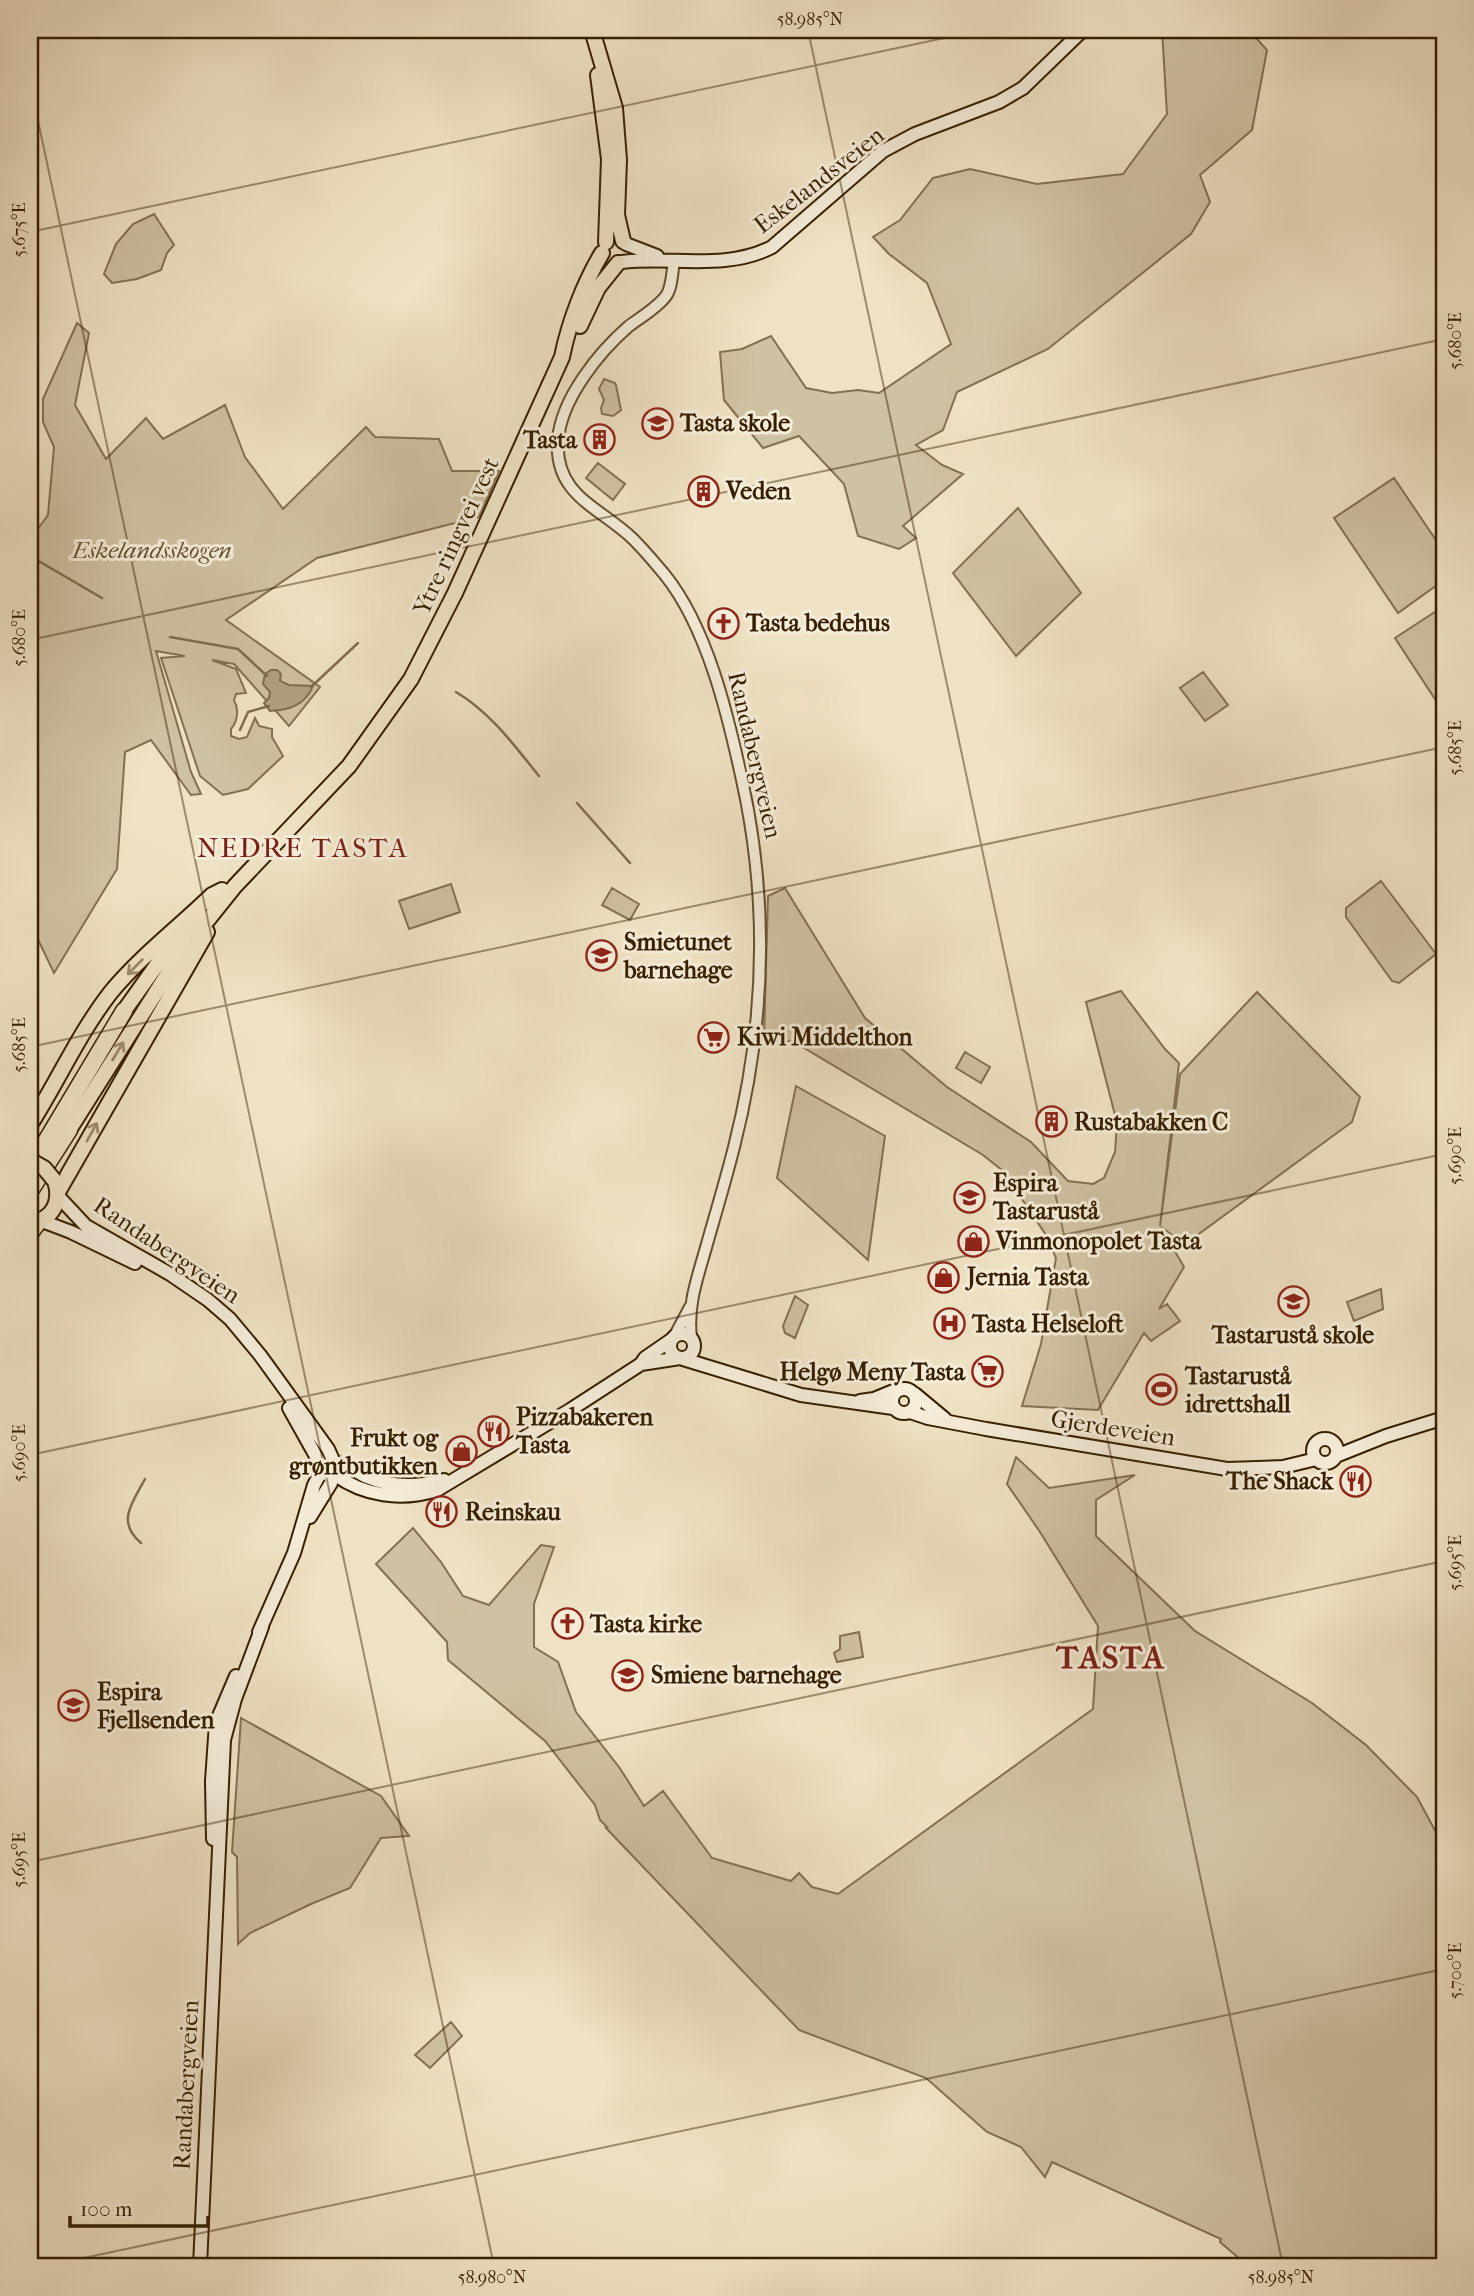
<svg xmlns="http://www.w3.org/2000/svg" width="1474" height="2296" font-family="'IM FELL French Canon',serif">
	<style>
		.green { fill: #cfc1a3; stroke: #827052; stroke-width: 2 }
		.water { fill: #b0a081; stroke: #7f6c4d; stroke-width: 2 }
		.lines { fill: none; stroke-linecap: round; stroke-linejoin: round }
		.stream { stroke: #7f6c4d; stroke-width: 2.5 }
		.tertiary-casing { stroke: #645031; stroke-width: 14 }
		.secondary-casing { stroke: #351f00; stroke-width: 16 }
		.primary-casing { stroke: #351f00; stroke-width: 18 }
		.trunk-casing { stroke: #351f00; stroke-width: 18 }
		.motorway-casing { stroke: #351f00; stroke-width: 19 }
		.tertiary { stroke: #f5ecd9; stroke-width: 10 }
		.secondary { stroke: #f5ecd9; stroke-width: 12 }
		.primary { stroke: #efe2c4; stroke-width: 14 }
		.trunk { stroke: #efe2c4; stroke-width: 14 }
		.motorway { stroke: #efe2c4; stroke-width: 16 }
		.primary-bridge-casing { stroke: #351f00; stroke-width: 18; stroke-linecap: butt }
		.primary-bridge { stroke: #efe2c4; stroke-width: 14 }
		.oneway { stroke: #9b8a6c }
		.ticks { fill: none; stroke: #351f00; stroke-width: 2; stroke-opacity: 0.45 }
		.labels { text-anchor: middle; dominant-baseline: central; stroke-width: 6; stroke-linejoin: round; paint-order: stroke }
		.street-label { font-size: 24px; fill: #351f00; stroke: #f5ecd9 }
		.poi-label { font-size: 24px; font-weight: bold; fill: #351f00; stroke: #f5ecd9; text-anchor: start }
		.park-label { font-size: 24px; font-style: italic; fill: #635031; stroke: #f5ecd9 }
		.quarter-label { font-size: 28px; letter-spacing: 2px; fill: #7a1f14; stroke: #f5ecd9 }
		.district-label { font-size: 32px; font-weight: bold; letter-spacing: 2px; fill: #7a1f14; stroke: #f5ecd9 }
		.neatline { fill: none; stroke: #351f00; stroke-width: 2.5 }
		.ticks-label { font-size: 18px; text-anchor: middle; fill: #351f00 }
	</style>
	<rect width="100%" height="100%" fill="#efe2c4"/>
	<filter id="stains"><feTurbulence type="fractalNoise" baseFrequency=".00286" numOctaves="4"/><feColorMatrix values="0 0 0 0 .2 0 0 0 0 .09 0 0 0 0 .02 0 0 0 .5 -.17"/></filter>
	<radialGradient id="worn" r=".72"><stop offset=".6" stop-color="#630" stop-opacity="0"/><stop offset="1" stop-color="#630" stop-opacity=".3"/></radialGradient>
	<path class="green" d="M1162,30H1249L1267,50L1252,130L1200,175L1210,202L1191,234L1048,349L957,392L943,430L916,445L942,465L963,474L903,526L916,538L899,549L858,536L844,484L799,436L763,448L724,400L720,352L742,349L771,336L806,388L832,393L858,390L879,393L951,344L927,283L889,254L873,237L900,220L933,178L970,169L1037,184L1123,174L1167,114Z
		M154,214L174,245L167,253L161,270L137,279L112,283L104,274L116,244L133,224Z
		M77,323L89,333L75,405L106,459L146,418L163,439L225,405L245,457L283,509L366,427L375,437L439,439L452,471H499L479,517L317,558L226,620L320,687L289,726L234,664L212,660L236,669L246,693L236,694L234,700C239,709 238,721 231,729V736L239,739L247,737L255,718L259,726L272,729V737L283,756L248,789L223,795L200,776L161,658L185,656L156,651L191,772L201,794L191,795L151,740L125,752L117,869L54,973L30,923V536L32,537L48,515L54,447L43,422V399Z
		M604,379L615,383L616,385L621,410L613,416L602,414L601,408L604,400L599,389Z
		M598,463L625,484L613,500L586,478Z
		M1394,478L1444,552V580L1398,613L1334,518Z
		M1018,508L1081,593L1016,656L953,573Z
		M1444,606V713L1395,638Z
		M1203,672L1228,705L1205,721L1180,688Z
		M1381,881L1436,954L1399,983L1392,981L1346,917V908Z
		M451,884L460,912L409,929L399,901Z
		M612,888L639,904L630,920L602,905Z
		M785,888L865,1018L947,1087L1031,1142L1068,1181L1093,1184L1104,1178L1115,1152L1117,1123L1086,1002L1121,991L1165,1049L1179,1063L1160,1226L1180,1074L1257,992L1360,1097L1352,1122L1185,1244L1161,1227L1184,1267L1159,1309L1167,1304L1180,1321L1151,1341L1144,1333L1098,1410L1022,1406L1041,1344L1056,1258L1046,1235L1003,1171L983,1155L794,1042L764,1038L768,896Z
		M965,1052L990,1067L981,1083L956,1068Z
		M796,1086L885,1136L868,1260L777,1178Z
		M1381,1289L1383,1309L1354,1321L1347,1302Z
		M795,1296L808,1305L795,1338L785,1333L783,1326Z
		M1016,1457L1049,1488L1135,1475L1096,1500V1536L1195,1631L1312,1703L1366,1745L1417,1797L1444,1847V2259L1438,2266H1248L1220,2242L1221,2239L1052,2162L1045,2177L1021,2147L987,2132L926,2078L799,2030L605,1827L608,1828L600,1820L595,1805L545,1741L448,1660L447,1642L376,1564L413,1528L441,1562L463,1596L489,1605L541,1545L554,1547L534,1604V1647L558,1662L576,1712L619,1767L644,1806L663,1791L712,1858L791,1881L799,1873L812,1887L838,1894L1093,1709L1098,1626L1040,1532L1007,1484Z
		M859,1632L863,1657L837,1662L834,1653L840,1649V1636Z
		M241,1718L381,1796L409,1836L381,1838L350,1888L311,1904L250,1933L238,1944L237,1857L232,1852Z
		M451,2022L462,2036L430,2068L415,2055Z"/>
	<path class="water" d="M271,670H277L281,674L280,681L289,685L313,686C305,706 288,710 270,711L264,703L269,698L270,692L263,684L265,674Z"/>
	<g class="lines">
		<path class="stream" d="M30,556L102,598
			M170,637L238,649L267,676
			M311,687L358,643
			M456,692C491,713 514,745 539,776
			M240,730L248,712L269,706
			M577,803L630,863
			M141,1543C116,1522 132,1503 145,1479"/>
		<defs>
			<path id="tertiary" d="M674,261C672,272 672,288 666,296C657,308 641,317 629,326C599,352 561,399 558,440C554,496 600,507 633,539C644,550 655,563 665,575C707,627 728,715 742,780C769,902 765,1026 734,1147C726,1179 716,1212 707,1244C698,1276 687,1305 691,1337
				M674,1337L690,1307"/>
			<path id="secondary" d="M626,244L657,256
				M622,262C671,256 726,271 772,247L883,151L915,134L999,102L1023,88L1083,30
				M58,1196L86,1226L170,1274L208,1300L230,1319L260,1355L328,1449L333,1460
				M42,1221L71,1232L135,1263
				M670 1346a12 12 0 1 1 24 0a12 12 0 1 1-24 0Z
				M683,1359L801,1395L893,1408
				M641,1364L680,1358
				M892 1401a12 12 0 1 1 24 0a12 12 0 1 1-24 0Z
				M915,1394L945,1419
				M860,1401L874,1399L896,1390
				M289,1408L326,1474
				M910,1412L928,1418L986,1429L1227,1469L1283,1467L1316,1459
				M1313 1451a12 12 0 1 1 24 0a12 12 0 1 1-24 0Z
				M1336,1456L1386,1436L1444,1418
				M337,1463C348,1464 356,1472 367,1477C391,1487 418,1487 444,1480
				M334,1474C364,1496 401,1501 437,1490L570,1410L641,1364L645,1358L671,1340
				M310,1517L331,1483L332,1475
				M259,1632L294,1553L314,1485L322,1470
				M213,1839L212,1781L216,1723L236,1676
				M200,2266L224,1740L235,1699L262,1627"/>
			<path id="primary" d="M30,1222C52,1221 62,1202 55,1181"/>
			<path id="trunk" d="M592,30L615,108L619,160L617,215L623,241
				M598,75L609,159L606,242
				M580,326L598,288L618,263
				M124,1011L161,959L200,915
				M30,1125C58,1081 79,1033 111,992C141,956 179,927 212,895L222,890
				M69,1130L179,956L235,886L349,766L411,679L455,593L562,357C569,322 584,283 602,253
				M58,1192L207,932"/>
			<path id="motorway" d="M30,1168L124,1011
				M30,1191L69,1130
				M30,1233L39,1221"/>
		</defs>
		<use href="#tertiary" class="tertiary-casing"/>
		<use href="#secondary" class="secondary-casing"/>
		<use href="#primary" class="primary-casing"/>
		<use href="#trunk" class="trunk-casing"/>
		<use href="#motorway" class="motorway-casing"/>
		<use href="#tertiary" class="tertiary"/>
		<use href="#secondary" class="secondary"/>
		<use href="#primary" class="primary"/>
		<use href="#trunk" class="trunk"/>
		<use href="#motorway" class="motorway"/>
		<defs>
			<path id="primary-bridge" d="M30,1160L44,1168L54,1180"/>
		</defs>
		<use href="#primary-bridge" class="primary-bridge-casing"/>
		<use href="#primary-bridge" class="primary-bridge"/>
	</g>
	<defs><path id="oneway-shaft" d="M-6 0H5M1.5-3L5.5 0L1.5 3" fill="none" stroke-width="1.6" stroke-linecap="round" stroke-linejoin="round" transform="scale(1.75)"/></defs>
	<g class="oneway">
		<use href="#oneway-shaft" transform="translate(135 967) rotate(135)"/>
		<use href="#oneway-shaft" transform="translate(118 1051) rotate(-59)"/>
		<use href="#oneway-shaft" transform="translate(92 1132) rotate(-61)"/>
	</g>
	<path class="ticks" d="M808,30L1283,2266M30,83L494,2266M30,232L982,30M30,640L1444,339M30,1047L1444,747M30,1455L1444,1154M30,1862L1444,1561M46,2266L1444,1969"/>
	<defs>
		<symbol id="school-ring" viewBox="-11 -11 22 22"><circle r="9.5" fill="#f5ecd9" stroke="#8f2418" stroke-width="1.5"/><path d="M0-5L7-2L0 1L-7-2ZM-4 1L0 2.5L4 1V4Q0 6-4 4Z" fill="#8f2418"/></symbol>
		<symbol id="building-ring" viewBox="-11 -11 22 22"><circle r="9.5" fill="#f5ecd9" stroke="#8f2418" stroke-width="1.5"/><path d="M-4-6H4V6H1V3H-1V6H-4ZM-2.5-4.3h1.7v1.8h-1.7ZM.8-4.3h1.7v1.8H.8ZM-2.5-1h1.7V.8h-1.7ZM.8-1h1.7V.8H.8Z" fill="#8f2418"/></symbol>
		<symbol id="church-ring" viewBox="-11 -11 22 22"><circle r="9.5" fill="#f5ecd9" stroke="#8f2418" stroke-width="1.5"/><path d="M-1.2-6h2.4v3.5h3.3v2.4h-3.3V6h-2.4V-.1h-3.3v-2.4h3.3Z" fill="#8f2418"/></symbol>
		<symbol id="supermarket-ring" viewBox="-11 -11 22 22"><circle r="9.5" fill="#f5ecd9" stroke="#8f2418" stroke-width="1.5"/><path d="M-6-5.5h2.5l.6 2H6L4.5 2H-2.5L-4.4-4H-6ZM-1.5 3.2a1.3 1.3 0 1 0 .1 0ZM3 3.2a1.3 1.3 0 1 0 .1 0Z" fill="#8f2418"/></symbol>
		<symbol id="shop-ring" viewBox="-11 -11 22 22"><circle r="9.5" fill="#f5ecd9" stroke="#8f2418" stroke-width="1.5"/><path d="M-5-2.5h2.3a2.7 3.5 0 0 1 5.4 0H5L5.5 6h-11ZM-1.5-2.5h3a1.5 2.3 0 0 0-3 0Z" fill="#8f2418"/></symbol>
		<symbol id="hospital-ring" viewBox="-11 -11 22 22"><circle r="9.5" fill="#f5ecd9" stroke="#8f2418" stroke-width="1.5"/><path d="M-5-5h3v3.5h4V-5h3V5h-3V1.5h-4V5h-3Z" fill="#8f2418"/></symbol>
		<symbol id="stadium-ring" viewBox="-11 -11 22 22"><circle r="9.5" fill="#f5ecd9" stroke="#8f2418" stroke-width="1.5"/><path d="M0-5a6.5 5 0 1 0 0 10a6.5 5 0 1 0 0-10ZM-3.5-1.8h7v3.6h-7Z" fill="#8f2418"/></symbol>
		<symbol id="restaurant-ring" viewBox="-11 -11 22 22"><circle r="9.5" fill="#f5ecd9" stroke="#8f2418" stroke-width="1.5"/><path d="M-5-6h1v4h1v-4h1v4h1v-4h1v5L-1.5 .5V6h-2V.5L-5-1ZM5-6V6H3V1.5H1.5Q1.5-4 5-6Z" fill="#8f2418"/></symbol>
	</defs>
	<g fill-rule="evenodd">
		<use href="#school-ring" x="640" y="406" width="35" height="35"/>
		<use href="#building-ring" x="582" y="422" width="35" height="35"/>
		<use href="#building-ring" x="686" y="474" width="35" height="35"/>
		<use href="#church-ring" x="706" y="606" width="35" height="35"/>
		<use href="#school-ring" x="584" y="938" width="35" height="35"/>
		<use href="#supermarket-ring" x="696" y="1020" width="35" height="35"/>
		<use href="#building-ring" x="1034" y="1104" width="35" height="35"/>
		<use href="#school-ring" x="952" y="1180" width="35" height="35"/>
		<use href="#shop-ring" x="956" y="1224" width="35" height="35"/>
		<use href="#shop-ring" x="926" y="1260" width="35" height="35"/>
		<use href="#school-ring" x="1276" y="1284" width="35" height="35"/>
		<use href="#hospital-ring" x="932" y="1306" width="35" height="35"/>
		<use href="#supermarket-ring" x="970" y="1354" width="35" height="35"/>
		<use href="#stadium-ring" x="1144" y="1372" width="35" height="35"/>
		<use href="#restaurant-ring" x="476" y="1414" width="35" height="35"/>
		<use href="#shop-ring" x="444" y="1434" width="35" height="35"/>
		<use href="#restaurant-ring" x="1338" y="1464" width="35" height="35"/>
		<use href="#restaurant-ring" x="424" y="1494" width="35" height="35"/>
		<use href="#church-ring" x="550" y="1606" width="35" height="35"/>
		<use href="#school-ring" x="610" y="1658" width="35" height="35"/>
		<use href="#school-ring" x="56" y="1688" width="35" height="35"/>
	</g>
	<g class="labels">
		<g class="street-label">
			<text transform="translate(819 180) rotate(-38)">Eskelandsveien</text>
			<text transform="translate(456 536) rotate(-65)">Ytre ringvei vest</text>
			<text transform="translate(755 755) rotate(77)">Randabergveien</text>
			<text transform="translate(167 1250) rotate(34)">Randabergveien</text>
			<text transform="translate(1113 1428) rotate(9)">Gjerdeveien</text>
			<text transform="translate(186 2085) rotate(-87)">Randabergveien</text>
		</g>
		<g class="poi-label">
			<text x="680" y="423">Tasta skole</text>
			<text x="577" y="440" text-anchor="end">Tasta</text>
			<text x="726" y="491">Veden</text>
			<text x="746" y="623">Tasta bedehus</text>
			<text x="624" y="942">Smietunet<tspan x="624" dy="28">barnehage</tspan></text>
			<text x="737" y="1037">Kiwi Middelthon</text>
			<text x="1074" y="1122">Rustabakken C</text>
			<text x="993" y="1183">Espira<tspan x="993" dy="28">Tastarustå</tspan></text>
			<text x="996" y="1241">Vinmonopolet Tasta</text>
			<text x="967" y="1277">Jernia Tasta</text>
			<text x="972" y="1324">Tasta Helseloft</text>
			<text x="1293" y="1335" text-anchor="middle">Tastarustå skole</text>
			<text x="965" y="1372" text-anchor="end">Helgø Meny Tasta</text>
			<text x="1185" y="1376">Tastarustå<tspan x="1185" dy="28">idrettshall</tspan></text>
			<text x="516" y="1417">Pizzabakeren<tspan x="516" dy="28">Tasta</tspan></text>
			<text x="438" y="1438" text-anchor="end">Frukt og<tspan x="438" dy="28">grøntbutikken</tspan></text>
			<text x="1333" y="1481" text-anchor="end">The Shack</text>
			<text x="465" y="1512">Reinskau</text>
			<text x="590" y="1624">Tasta kirke</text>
			<text x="651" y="1675">Smiene barnehage</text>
			<text x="97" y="1692">Espira<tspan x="97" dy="28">Fjellsenden</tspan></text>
		</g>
		<g class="park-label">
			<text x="152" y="550">Eskelandsskogen</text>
		</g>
		<g class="quarter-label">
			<text x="303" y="847">NEDRE TASTA</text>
		</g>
		<g class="district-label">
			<text x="1111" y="1657">TASTA</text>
		</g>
	</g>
	<rect width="1474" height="2296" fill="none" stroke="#efe2c4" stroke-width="77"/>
	<path d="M70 2216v10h138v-10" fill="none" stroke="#351f00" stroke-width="3.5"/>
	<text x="80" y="2216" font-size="21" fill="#351f00" stroke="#f5ecd9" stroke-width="5" paint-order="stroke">100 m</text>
	<rect x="38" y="38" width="1398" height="2220" class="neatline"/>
	<g class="ticks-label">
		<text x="810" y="25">58.985°N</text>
		<text transform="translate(19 230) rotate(-90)" y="6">5.675°E</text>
		<text transform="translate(1455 341) rotate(-90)" y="6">5.680°E</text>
		<text transform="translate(19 638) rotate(-90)" y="6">5.680°E</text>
		<text transform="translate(1455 748) rotate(-90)" y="6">5.685°E</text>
		<text transform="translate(19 1045) rotate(-90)" y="6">5.685°E</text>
		<text transform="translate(1455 1156) rotate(-90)" y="6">5.690°E</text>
		<text transform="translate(19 1453) rotate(-90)" y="6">5.690°E</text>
		<text transform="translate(1455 1563) rotate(-90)" y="6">5.695°E</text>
		<text transform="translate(19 1860) rotate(-90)" y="6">5.695°E</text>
		<text transform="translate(1455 1971) rotate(-90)" y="6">5.700°E</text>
		<text x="492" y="2283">58.980°N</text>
		<text x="1281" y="2283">58.985°N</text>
	</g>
	<rect width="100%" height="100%" filter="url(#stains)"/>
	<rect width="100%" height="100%" fill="url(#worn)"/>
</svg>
